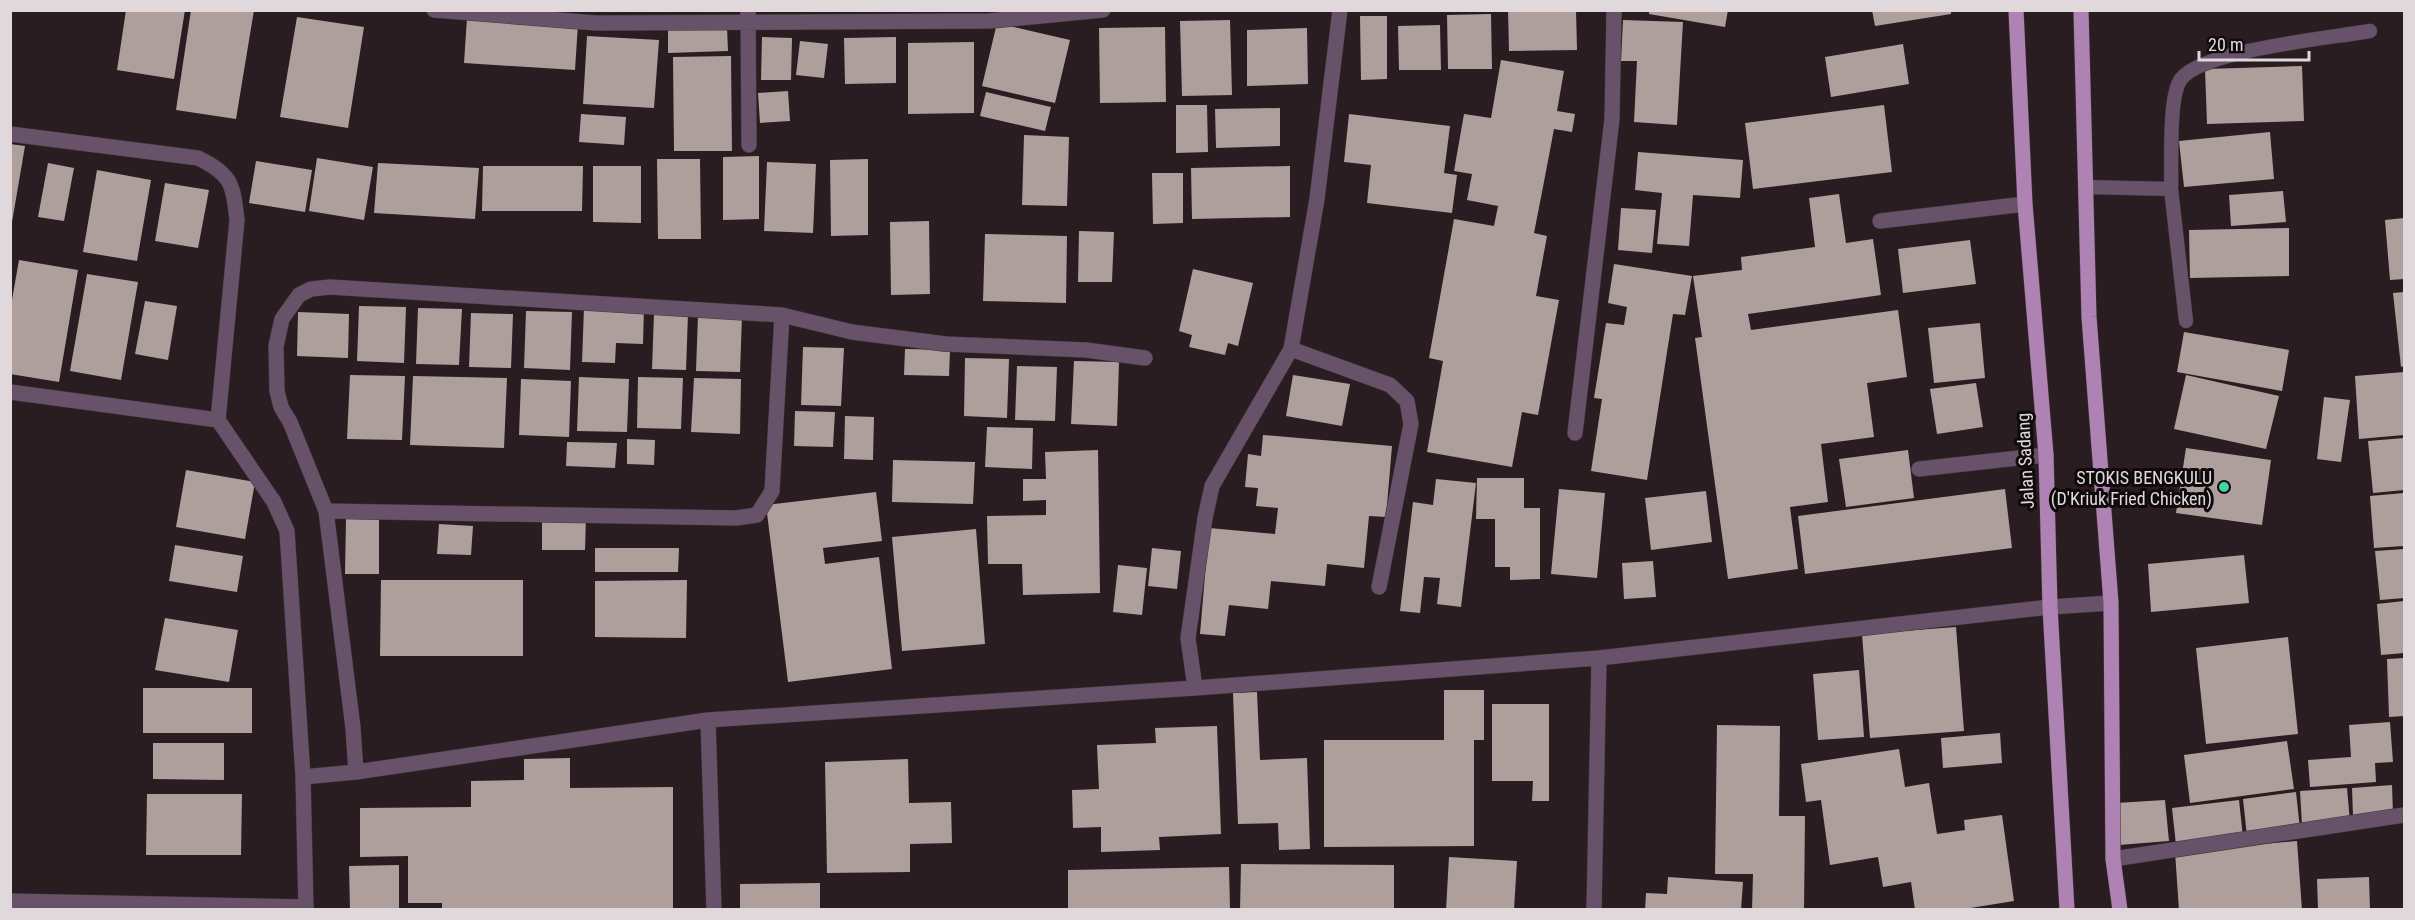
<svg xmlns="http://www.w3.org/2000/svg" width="2415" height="920" font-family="'Roboto Condensed',sans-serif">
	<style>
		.building { fill: #af9f9c }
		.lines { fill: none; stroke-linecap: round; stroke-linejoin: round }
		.service-casing { stroke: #43373b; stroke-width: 15 }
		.minor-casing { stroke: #43373b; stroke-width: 16 }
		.primary-casing { stroke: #43373b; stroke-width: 16 }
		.service { stroke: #67526a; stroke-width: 14 }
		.minor { stroke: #67526a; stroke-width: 15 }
		.primary { stroke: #ae83b4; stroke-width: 15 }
		.poi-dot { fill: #40d4a1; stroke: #0e090a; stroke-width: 2 }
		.labels { text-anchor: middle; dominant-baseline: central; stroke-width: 6; stroke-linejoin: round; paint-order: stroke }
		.street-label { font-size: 18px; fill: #e0d8da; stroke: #0e090a }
		.poi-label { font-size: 18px; fill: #e0d8da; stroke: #0e090a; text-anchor: end }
	</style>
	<rect width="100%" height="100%" fill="#291d21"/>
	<path class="building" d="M126,10H185L174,79L117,70Z
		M191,10H254L236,119L176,110Z
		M1508,10H1576L1577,50L1509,51Z
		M1649,10H1728L1725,27L1649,14Z
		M1872,10H1951V14L1875,26Z
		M1491,14L1492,69H1448L1447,15Z
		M1360,16H1387V79L1361,80Z
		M297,17L364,27L348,128L280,117Z
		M467,18L578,24L575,70L464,63Z
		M1230,20L1232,95L1182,96L1180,21Z
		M1623,20L1683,22L1677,125L1634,122L1637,61H1621Z
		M997,23L1070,40L1055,103L982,86Z
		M1440,25L1441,70H1399L1398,26Z
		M727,27L728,51L668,53V28Z
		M1165,27L1166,102L1100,103L1099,28Z
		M1307,28L1308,84L1247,86V30Z
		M587,36L659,40L654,108L583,104Z
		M762,37L792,38L791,80H761Z
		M896,37V83L845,84L844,38Z
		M800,41L828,44L824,78L796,75Z
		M974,42V113L908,114V43Z
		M1903,44L1909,84L1831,97L1825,57Z
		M731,56L732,151H674L673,57Z
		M1501,60L1564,71L1557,111L1575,114L1572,132L1554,129L1543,187L1534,233L1547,236L1536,296L1559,300L1538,415L1522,412L1512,467L1427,452L1443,361L1429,358L1454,219L1494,226L1498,206L1467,200L1472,174L1454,171L1464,114L1491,118Z
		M2302,66L2304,121L2207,124L2205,69Z
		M788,91L790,121L760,123L758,93Z
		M986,92L1051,107L1045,131L980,116Z
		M1176,105H1207L1208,152L1176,153Z
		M1884,105L1892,172L1753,189L1745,123Z
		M1280,108V146L1216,148L1215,109Z
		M581,114L626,117L624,145L579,142Z
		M1349,114L1450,126L1444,173L1457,175L1452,213L1367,203L1371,165L1344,162Z
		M2270,132L2274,179L2184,187L2179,141Z
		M1024,135L1069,137L1067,206L1022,205Z
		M10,144L25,146L12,222H10Z
		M1638,152L1743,160L1740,198L1693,195L1689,246L1657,244L1662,193L1635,190Z
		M759,156V219L723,220V157Z
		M317,158L373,167L364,220L309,211Z
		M657,159H700L701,239H658Z
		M868,159V235L831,236L830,160Z
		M256,161L312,170L305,212L249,203Z
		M767,162L816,164L813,233L764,231Z
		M48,163L74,168L64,221L38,217Z
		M378,163L479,168L475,219L374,213Z
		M483,166H583L582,211H482Z
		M593,166H641V223L593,222Z
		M1290,166V217L1192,219L1191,168Z
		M97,170L151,180L137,261L83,252Z
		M1152,173H1183V223L1153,224Z
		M165,183L209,190L198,248L155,241Z
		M2283,191L2286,222L2231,226L2229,195Z
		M1839,194L1846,243L1873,239L1881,295L1748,314L1751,330L1898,310L1907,377L1867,383L1874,437L1821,444L1828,502L1790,507L1798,569L1728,579L1695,338L1702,337L1693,276L1742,270L1741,257L1815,247L1809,198Z
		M1621,208L1656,210L1652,253L1618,250Z
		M2404,218V279L2390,280L2385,220Z
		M929,221L930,294L891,295L890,222Z
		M2289,228V276L2190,278L2189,230Z
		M1079,231L1114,232L1112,282H1078Z
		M985,234L1067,236L1066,303L983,301Z
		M1970,240L1976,284L1903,293L1898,249Z
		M19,260L78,270L59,382L10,374V311Z
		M1614,264L1692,276L1685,315L1673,314L1647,480L1591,471L1602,399L1594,398L1606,323L1624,325L1627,307L1608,303Z
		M1193,269L1253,283L1238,346L1228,343L1225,355L1189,347L1192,335L1179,331Z
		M87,274L138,282L121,380L70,371Z
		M2404,292V366L2401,367L2393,293Z
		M145,301L177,306L168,360L135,354Z
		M359,306L406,307L404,363L357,361Z
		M584,307L644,308L643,344L616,343L615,363L582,362Z
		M418,308L462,309L459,365L416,364Z
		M526,311L572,312L570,370L524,368Z
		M298,312L349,314L348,358L297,356Z
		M471,313L513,314L511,368L469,367Z
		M654,313L688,314L686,370L652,369Z
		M698,315L742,316L740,372L696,371Z
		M1980,323L1985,378L1934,383L1928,328Z
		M2184,332L2289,350L2282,391L2177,372Z
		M803,347L844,348L841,406L801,405Z
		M905,349L950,350L949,376L904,375Z
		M965,358L1009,359L1007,418L964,416Z
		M1074,361L1119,362L1117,426L1071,424Z
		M1017,366L1057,367L1055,421L1015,420Z
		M2404,372V435L2359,439L2355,376Z
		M350,375L405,376L402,440L347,439Z
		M1293,375L1350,384L1342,426L1286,416Z
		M2186,375L2279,396L2266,449L2174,429Z
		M413,376L507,378L504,448L410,445Z
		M579,377L629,379L627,432L577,431Z
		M638,377L683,378L681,429L637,428Z
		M694,378L741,379L740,434L691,432Z
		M521,379L571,381L569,437L519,435Z
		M1976,383L1983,427L1937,434L1930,389Z
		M2324,397L2350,400L2341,462L2317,459Z
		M795,411L835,412L833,447L794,446Z
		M845,416L874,417L873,460L844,459Z
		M987,427L1033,428L1032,469L985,467Z
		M1263,435L1392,446L1386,517L1369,516L1364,568L1327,564L1325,586L1271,581L1268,609L1229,605L1225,636L1200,634L1209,528L1275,534L1278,508L1256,506L1258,488L1245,487L1248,454L1261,456Z
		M2404,438V490L2373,493L2368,441Z
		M627,439L655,440L654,465L627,464Z
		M567,442L617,443L615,468L566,466Z
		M2186,448L2271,460L2262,525L2176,513Z
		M1098,450L1100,593L1023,595L1022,564H988L987,516L1046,515V500L1023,501V479H1046L1045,452Z
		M1908,450L1914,498L1846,507L1839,459Z
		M893,460L975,462L973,504L892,502Z
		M186,470L255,482L245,539L176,527Z
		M1477,478H1524V508H1540V579L1510,580V567H1495V519H1476Z
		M1436,479L1476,483L1461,607L1437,604L1440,578L1424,577L1420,613L1400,611L1413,502L1433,505Z
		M1559,489L1605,493L1597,578L1551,574Z
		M2005,489L2012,548L1805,574L1798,516Z
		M1706,491L1712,542L1651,550L1645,498Z
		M876,492L882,541L823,548L825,564L879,557L892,669L788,682L766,505Z
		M2404,493V546L2374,548L2370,496Z
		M542,517H586L585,550H542Z
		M346,518H379V574H345Z
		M439,524L473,526L471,555L437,554Z
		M976,529L985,644L902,651L892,537Z
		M175,545L243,556L237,592L169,581Z
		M595,548H679L678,572H595Z
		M1152,548L1181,551L1177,589L1148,586Z
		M2404,549V598L2380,600L2375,551Z
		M2244,555L2249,603L2151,612L2148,564Z
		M1653,561L1656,597L1624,599L1622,563Z
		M1118,565L1147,568L1142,615L1113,612Z
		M381,580H523V656H380Z
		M687,580L686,638L595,637V581Z
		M2404,601V653L2381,655L2377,604Z
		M165,618L238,630L229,682L155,670Z
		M1956,627L1964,731L1870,738L1862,634Z
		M2288,637L2298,734L2206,744L2196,648Z
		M2404,658V716L2389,717L2387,659Z
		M1859,670L1864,737L1818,740L1813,674Z
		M143,688H252V733H143Z
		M1444,690H1484V740H1474V846L1324,847V740H1444Z
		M1257,692L1260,760L1307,758L1310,849L1279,850L1278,823L1238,824L1233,693Z
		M1492,704H1549V801H1532L1533,781H1492Z
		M2390,722L2393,762L2375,763L2376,782L2310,787L2308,760L2351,757L2349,725Z
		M1717,725L1780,726L1779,816H1805L1804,910H1752L1753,874H1715Z
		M1217,726L1221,834L1159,837L1160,850L1101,852V827L1073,828L1072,790L1099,789L1097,745L1156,743L1155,728Z
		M2000,733L2002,763L1943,768L1941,738Z
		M2287,741L2294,789L2190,803L2184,755Z
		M153,743H224V780L153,779Z
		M1899,749L1905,787L1929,783L1937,834L1965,830L1964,820L2002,815L2014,901L1958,910H1915L1911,882L1883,887L1878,857L1830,865L1821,800L1806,802L1801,764Z
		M570,758V788L673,787V910H442V903H408V856L360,857V808L471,807V781L524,780V759Z
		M908,759L909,803L951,802L952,843L910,844V872L827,873L825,762Z
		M2392,785L2393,814L2353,816L2352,788Z
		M2347,788L2350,822L2302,825L2300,791Z
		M2296,792L2300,829L2247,836L2243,799Z
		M147,794H242L241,855H146Z
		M2165,800L2169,841L2119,845L2116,803Z
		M2239,800L2243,837L2176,845L2172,808Z
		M2297,841L2302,910H2179L2175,852Z
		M1449,857L1517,861L1514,910H1446Z
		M1241,864L1394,865V910H1240Z
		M399,865V910H350L349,866Z
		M1229,867L1230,910H1068V870Z
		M1668,877L1743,882L1741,910H1645L1646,893L1667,894Z
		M2369,877L2370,910H2318L2317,879Z
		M820,883V910H740V884Z"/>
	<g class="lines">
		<defs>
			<path id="service" d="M2086,187L2171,189L2186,321
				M2171,189C2172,166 2168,96 2181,79C2203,50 2331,38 2370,31"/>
			<path id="minor" d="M434,10L596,23L989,21L1103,10
				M748,10L749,145
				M10,134L198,158C232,174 233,185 237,220L218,420
				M1880,221L2025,204
				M1291,349L1390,385L1407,401L1411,424L1379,587
				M10,392L218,420L274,502L287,531L303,777L306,910
				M1575,433L1612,119L1614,10
				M1919,469L2046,455
				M326,511L736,518L757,515L772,491L782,315
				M1195,688L1188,638L1205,518L1212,486L1291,349L1317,199L1340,10
				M708,720L714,910
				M356,772L708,720L1195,688L1599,658L2050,607L2111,603
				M303,777L356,772L353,728L326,511L290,422L281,407L277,391L276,346L282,319L299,295L311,289L330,287L782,315L852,332L946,344L1086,350L1145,358
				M2113,859L2404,815
				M10,901L306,907
				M1594,910L1599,658"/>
			<path id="primary" d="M2016,10L2025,204L2046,455L2050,607L2067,910
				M2081,10L2089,317L2111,603L2113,859L2120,910"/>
		</defs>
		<use href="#service" class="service-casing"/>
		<use href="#minor" class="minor-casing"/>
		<use href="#primary" class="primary-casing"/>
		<use href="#service" class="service"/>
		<use href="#minor" class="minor"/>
		<use href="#primary" class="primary"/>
	</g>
	<circle class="poi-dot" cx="2224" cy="487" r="6"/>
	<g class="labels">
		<g class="street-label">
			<text transform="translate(2025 461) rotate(-93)">Jalan Sadang</text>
		</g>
		<g class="poi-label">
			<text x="2212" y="477">STOKIS BENGKULU<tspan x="2212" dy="21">(D'Kriuk Fried Chicken)</tspan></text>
		</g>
	</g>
	<rect width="2415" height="920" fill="none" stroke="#e0d8da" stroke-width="24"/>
	<path d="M2199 51v9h110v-9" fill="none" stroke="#e0d8da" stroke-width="3"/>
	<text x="2208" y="51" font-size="18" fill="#e0d8da" stroke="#0e090a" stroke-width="4.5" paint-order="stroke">20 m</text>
</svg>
